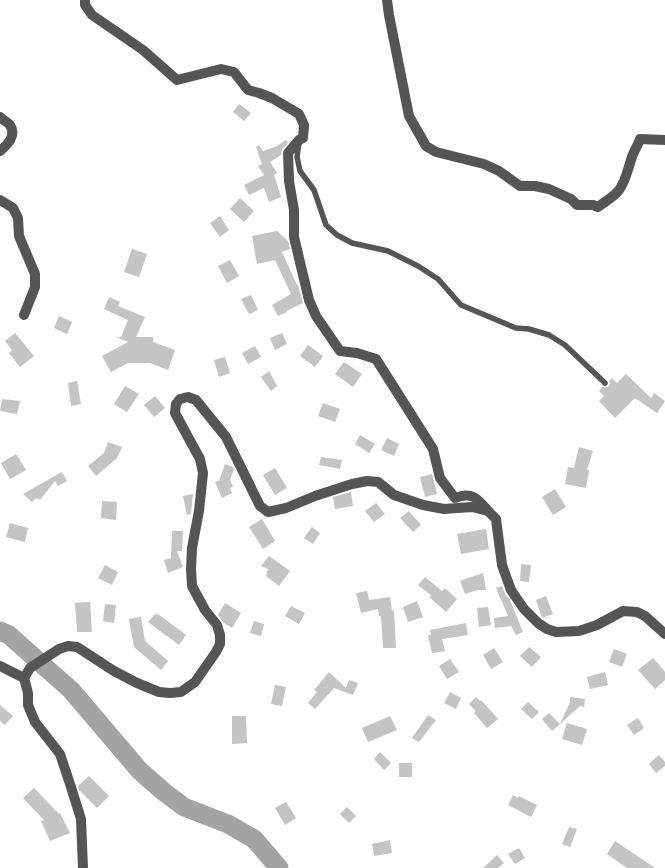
<svg xmlns="http://www.w3.org/2000/svg" width="665" height="868" font-family="Manrope,sans-serif">
	<style>
		.lines { fill: none; stroke-linecap: round; stroke-linejoin: round }
		.river { stroke: #a3a3a3; stroke-width: 19 }
		.building { fill: #c4c4c4 }
		.service { stroke: #555; stroke-width: 5.5 }
		.minor { stroke: #555; stroke-width: 10 }
		.tertiary { stroke: #555; stroke-width: 10 }
	</style>
	<rect width="100%" height="100%" fill="#fff"/>
	<g class="lines">
		<path class="river" d="M0,631L9,635L71,690L140,771L164,792L184,807L228,824L254,839L279,868"/>
	</g>
	<path class="building" d="M239,104L251,113L244,121L233,112Z
		M286,140L288,143L282,149L281,155L270,162L277,173L274,175L281,197L269,202L264,188L249,195L244,185L264,175L258,166L262,164L256,147L259,145L263,151L277,146Z
		M240,198L254,211L244,222L230,209Z
		M220,216L229,230L220,237L210,223Z
		M277,231L288,241L290,249L282,252L297,285H298L303,303L286,311L287,312L278,316L272,305L291,294L275,260L257,264L252,236Z
		M132,249L147,254L139,277L124,272Z
		M230,260L239,276L227,283L218,266Z
		M251,295L258,310L249,314L241,299Z
		M109,297L120,302L118,306L145,317L136,337H153V342L175,350L168,370L150,363H128L111,372L102,356L128,342L116,337H121L128,320L104,309Z
		M59,316L72,322L67,334L54,328Z
		M15,333L34,356L20,367L9,353L12,350L5,341Z
		M282,333L287,344L275,350L270,338Z
		M308,345L323,356L315,367L300,356Z
		M255,346L261,357L248,364L242,353Z
		M225,357L230,373L219,377L214,360Z
		M344,362L362,374L353,387L335,374Z
		M269,371L277,386L271,391L261,377Z
		M626,374L651,398L654,393L665,401L657,413L635,398L615,418L599,401L604,396L599,391L603,387H608L610,384L609,381L612,378L617,383Z
		M77,381L81,404L71,406L68,383Z
		M125,386L139,394L127,412L114,404Z
		M155,396L165,408L154,417L144,405Z
		M2,399L20,401L17,414L0,411Z
		M323,403L340,409L335,422L318,416Z
		M360,435L375,444L369,453L355,444Z
		M387,438L399,444L394,456L381,450Z
		M108,442L122,447L117,458L96,476L88,466L104,453Z
		M579,447L593,451L587,470H589L586,488L565,484L568,467L574,468Z
		M16,454L26,470L10,479L1,463Z
		M321,457L342,460L340,469L319,465Z
		M225,464L233,467L234,469L230,480L233,487L230,488L232,493L222,498L215,482L219,481Z
		M275,468L287,488L275,495L263,475Z
		M62,472L67,481L58,486L55,481L40,500L36,498L32,502L23,494Z
		M432,474L437,494L425,497L420,477Z
		M555,489L566,507L553,515L542,497Z
		M351,492L353,506L335,509L333,497Z
		M193,494L191,514L187,515L183,496Z
		M102,501L117,502L116,520L101,518Z
		M376,503L385,514L374,522L365,511Z
		M409,511L421,525L413,532L400,518Z
		M262,519L275,541L263,549L249,527Z
		M10,523L28,528L25,542L6,537Z
		M312,527L320,533L313,544L304,538Z
		M486,529L489,549L461,554L457,534Z
		M172,531H183L182,551H177L183,567L168,573L164,560L171,558Z
		M269,556L290,571L279,586L266,576L268,569L261,566Z
		M521,564L531,565L529,582L520,581Z
		M105,565L118,572L112,585L98,578Z
		M483,573L486,590H478L465,594L460,581Z
		M425,577L442,591L445,588L457,599L446,612L429,597L432,596L418,585Z
		M502,586L505,594L510,600L523,632L516,635L511,626L495,628L494,618L508,616L496,588Z
		M367,591L369,600L390,597L392,611L394,610L396,648H383L381,616H379L378,609L361,613L356,593Z
		M546,596L553,614L542,618L536,600Z
		M417,601L423,617L408,622L403,607Z
		M90,602L92,632H77L75,603Z
		M225,603L241,613L232,628L224,623L218,615Z
		M105,604L116,605L114,623L103,621Z
		M291,606L305,613L299,624L285,616Z
		M488,607L491,625L479,627L477,608Z
		M158,614L186,635L179,645L148,622L154,615Z
		M141,617L145,641L168,661L161,670L134,647L129,619Z
		M254,621L264,624L261,636L250,633Z
		M466,623L468,635L442,639L445,651L432,653L428,635H431L430,630Z
		M529,647L541,657L532,667L520,656Z
		M494,648L503,662L491,669L483,655Z
		M614,649L627,654L622,667L609,662Z
		M653,658L665,672V680L655,689L638,670Z
		M450,659L459,672L447,679L439,666Z
		M329,672L346,688L349,680L358,683L353,695L334,688L315,709L308,703L317,692L314,690Z
		M605,672L608,685L590,689L587,677Z
		M275,685L286,687L282,706L271,704Z
		M450,692L461,698L456,709L444,703Z
		M476,697L480,701L481,700L498,719L487,728L474,713L476,711L469,704Z
		M570,697L585,699L584,707L580,706L560,724L570,702Z
		M528,702L539,712L532,719L521,709Z
		M0,705L13,716L5,725L0,721Z
		M549,713L560,724L552,731L542,719Z
		M428,715L436,720L419,742L412,738Z
		M232,716H246L247,743L232,744Z
		M390,716L397,730L368,742L362,728Z
		M638,718L644,728L634,735L627,725Z
		M567,723L587,729L582,745L562,739Z
		M380,752L391,763L384,770L374,759Z
		M659,755L665,762V766L656,773L649,764Z
		M399,763H412V777H399Z
		M89,776L109,796L97,808L79,790L78,786Z
		M34,788L56,811H57L59,814L60,813L70,833L50,841L41,821L44,820L23,798Z
		M513,795L518,798L519,796L537,805L531,817L508,805Z
		M286,802L296,818L285,825L275,808Z
		M347,807L356,816L349,823L340,814Z
		M569,827L577,829L570,847L562,844Z
		M390,840L392,853L374,856L372,844Z
		M615,841L655,868H627L607,854Z
		M519,848L525,858L515,864L508,854Z
		M497,855L504,863L498,868H483Z"/>
	<g class="lines">
		<path class="service" d="M299,142L297,157L300,171L314,190L326,225L337,235L352,243L388,251L418,266L438,279L461,305L516,328L529,329L549,335L565,345L605,383"/>
		<path class="minor" d="M85,0V5L92,15L143,50L177,80L221,69L234,72L248,90L259,93L272,98L299,114L304,125L303,138L299,140L288,153L289,181L294,210V237L309,300L316,316L340,351L357,353L376,359L433,449L440,478L455,498C472,491 478,499 488,511
			M387,0L389,15L409,116L426,146L436,152L484,164L499,171L520,186H535L549,189L571,199L577,205H593L598,207C605,201 613,198 619,190C626,181 628,168 632,157C634,151 638,145 640,139L665,140
			M0,117C3,120 9,123 10,125C17,136 7,145 0,151
			M0,200L13,208L18,218L19,236L35,274V287L24,315
			M24,678L28,693V705L35,722L60,754L71,787L81,819L83,868"/>
		<path class="tertiary" d="M0,666L24,678L30,668L59,649L68,646L77,647L114,671L137,683L159,692L170,693L181,692L195,682L216,652L220,644V635L217,625L205,610L192,586L191,569L192,548L199,511L203,473L200,459L175,413L176,404L180,399L188,397L196,400L226,437L260,506L268,512L286,508L315,496L352,484L367,481L378,482L394,495L423,505L444,509L472,507L488,511L496,519L502,565L511,590L524,609L538,623L547,629L556,632L579,631L597,625L623,611L637,612L645,616L665,634"/>
	</g>
</svg>
